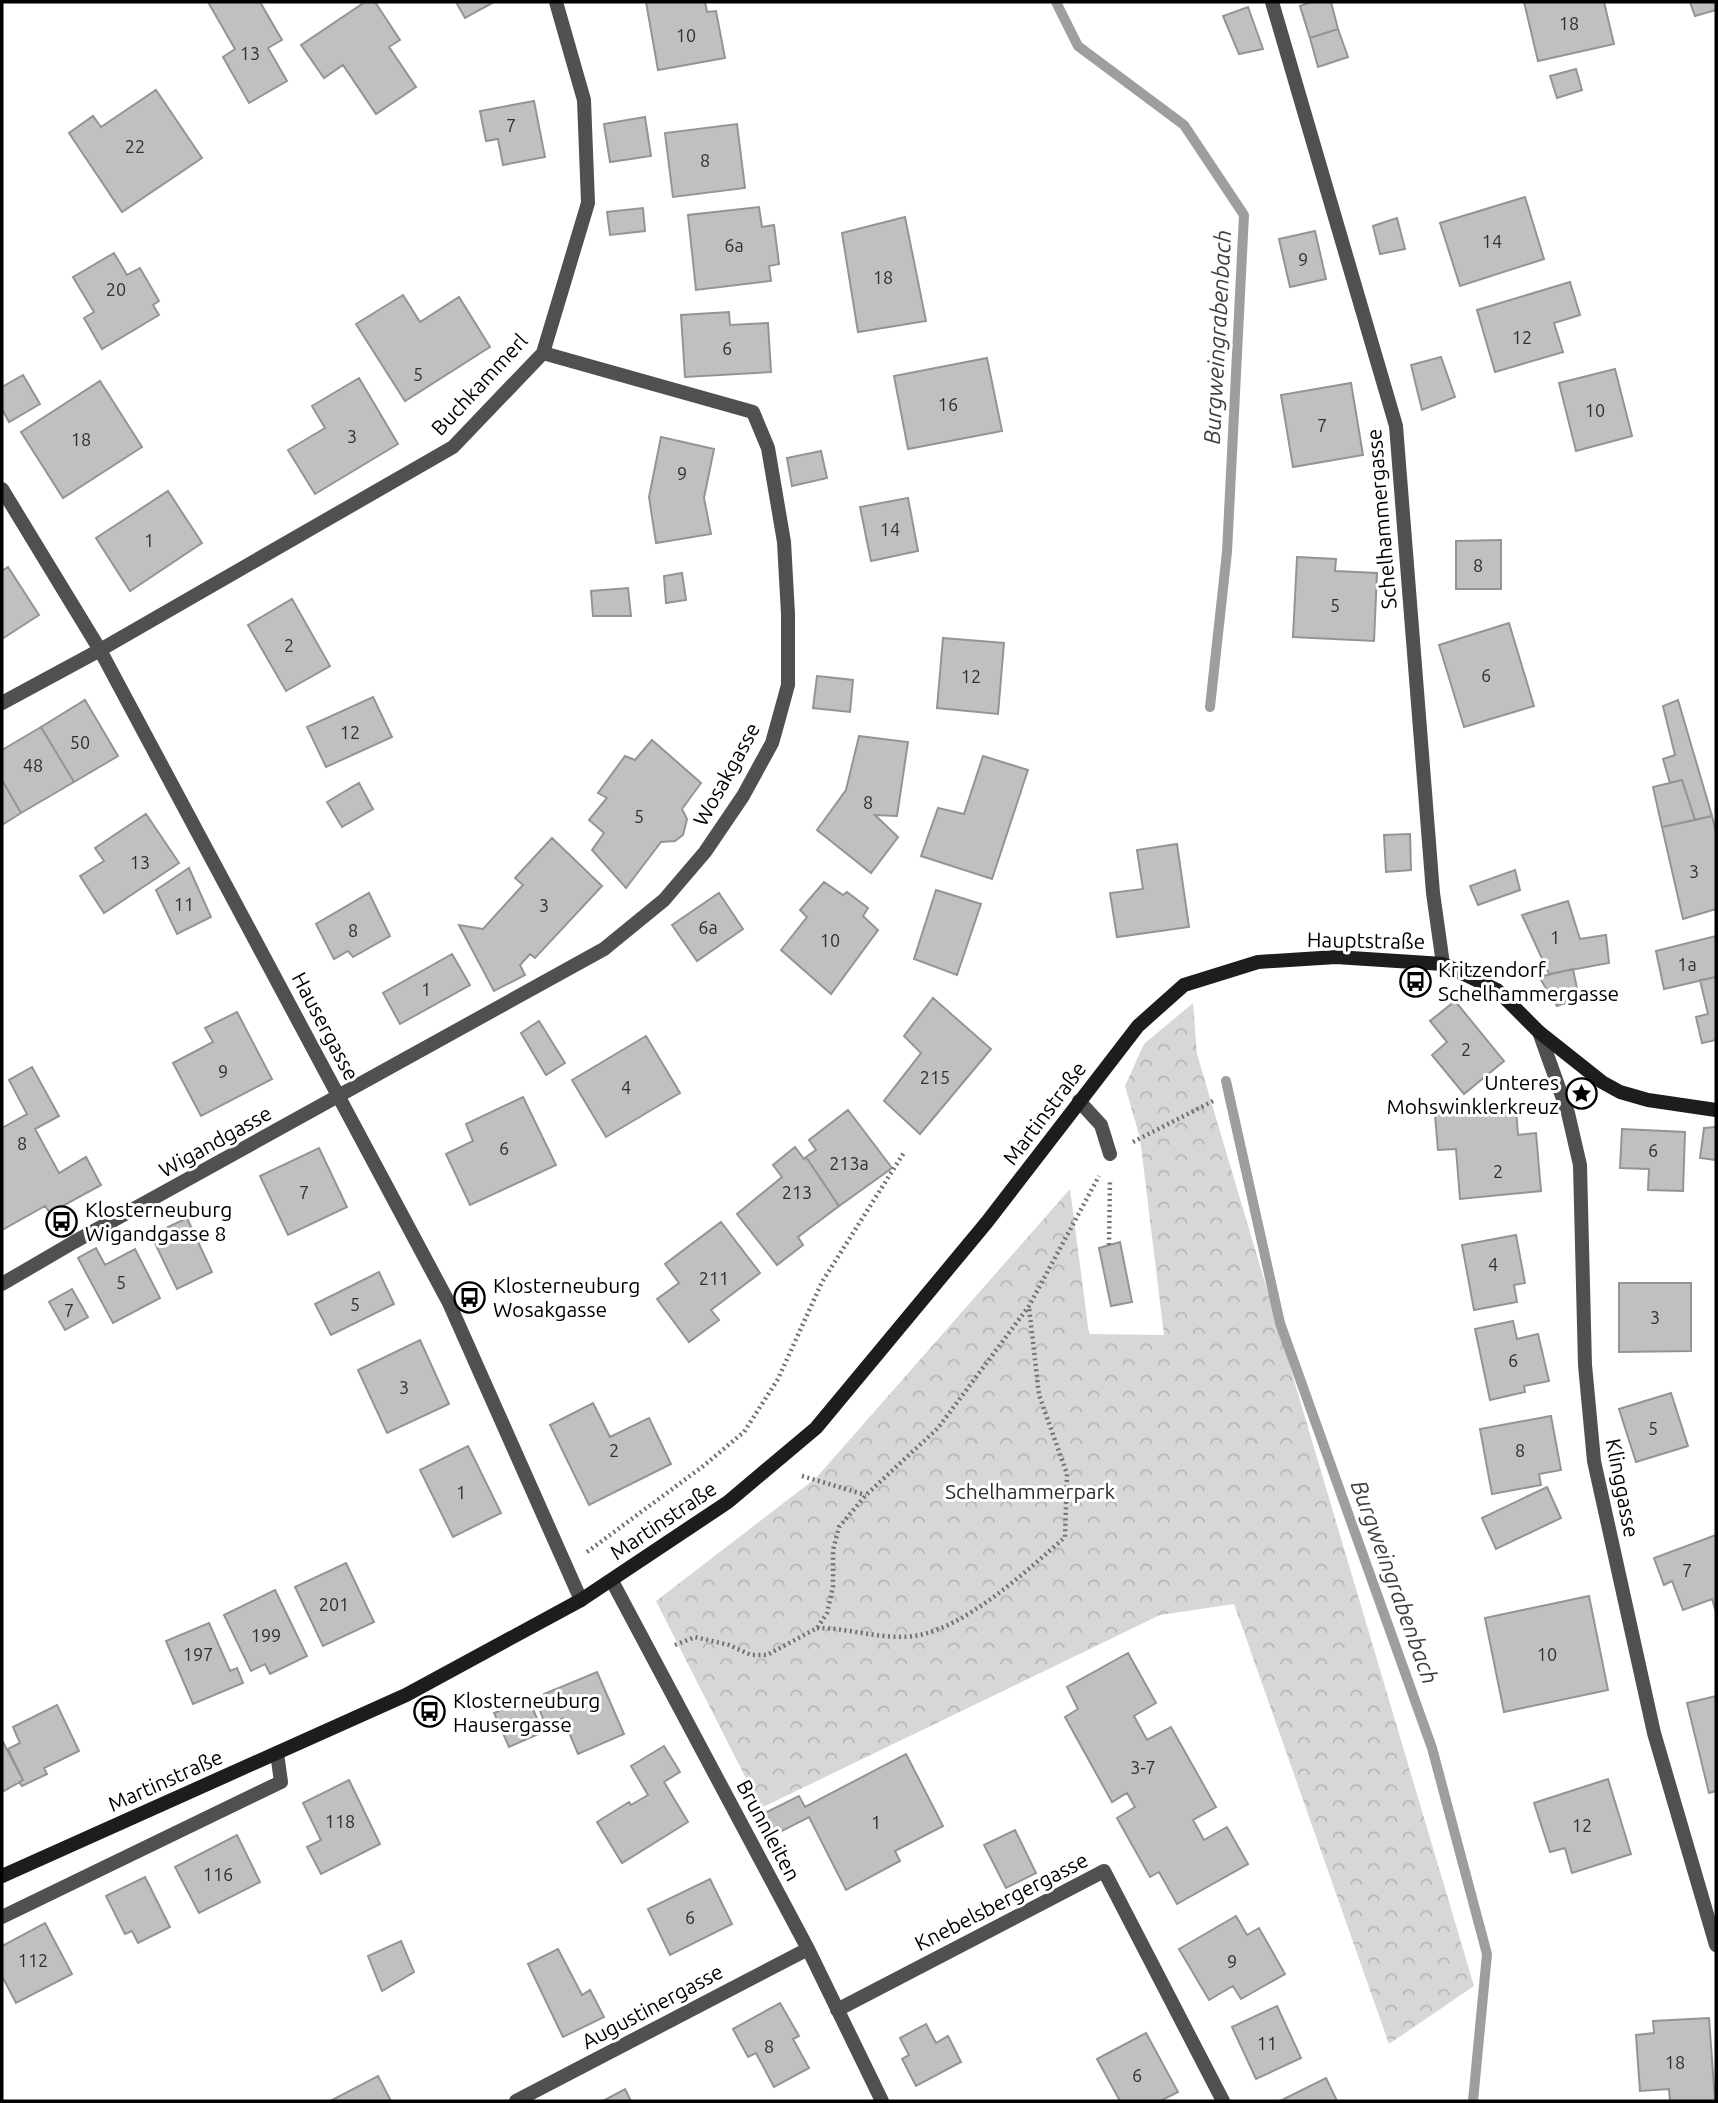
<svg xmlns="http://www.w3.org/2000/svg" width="1718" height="2103" font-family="Ubuntu,sans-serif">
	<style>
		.forest { fill: url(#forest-crowns) }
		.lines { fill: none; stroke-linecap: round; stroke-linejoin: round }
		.stream { stroke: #9e9e9e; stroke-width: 10 }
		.building { fill: #c0c0c0; stroke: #949494; stroke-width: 2 }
		.path { stroke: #727272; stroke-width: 4.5; stroke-dasharray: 2 3.5; stroke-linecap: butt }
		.lane { stroke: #505050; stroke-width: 14 }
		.street { stroke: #505050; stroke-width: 14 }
		.secondary { stroke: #1d1d1d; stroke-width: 14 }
		.labels { text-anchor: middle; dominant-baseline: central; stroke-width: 6; stroke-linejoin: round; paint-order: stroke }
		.number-label { font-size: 18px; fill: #303030 }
		.street-label { font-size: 21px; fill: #000; stroke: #fff }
		.poi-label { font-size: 21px; fill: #000; stroke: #fff; text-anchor: start }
		.park-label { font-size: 21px; fill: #2e2e2e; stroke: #fff }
		.water-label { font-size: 23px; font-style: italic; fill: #3f3f3f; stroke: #fff }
	</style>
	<defs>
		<pattern id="forest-crowns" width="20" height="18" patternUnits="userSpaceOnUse" patternTransform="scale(1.75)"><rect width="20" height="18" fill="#d7d7d7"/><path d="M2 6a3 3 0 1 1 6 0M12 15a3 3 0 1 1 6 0" fill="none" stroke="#b7b7b7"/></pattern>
	</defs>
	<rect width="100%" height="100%" fill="#fff"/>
	<path class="forest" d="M1193,1003L1197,1054L1474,1986L1389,2044L1234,1604L1160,1615L761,1808L656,1601L816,1478L1070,1189L1089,1334L1164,1335L1140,1138L1125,1086L1144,1044Z"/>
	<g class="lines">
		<path class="stream" d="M1056,2L1078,46L1184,125L1244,215L1227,552L1210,707
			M1226,1081L1280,1323L1432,1748L1487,1954L1473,2101"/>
	</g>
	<path class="building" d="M208,2H260L282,40L268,48L287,81L249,103L223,57L235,49Z
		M365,2H375L400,40L389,47L416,87L376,114L343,65L324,78L301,45Z
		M456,2H494L465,18Z
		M646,2H705L707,12L716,11L725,58L658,70Z
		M1311,2H1331L1338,29L1310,38L1300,6Z
		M1524,2H1604L1614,44L1538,61Z
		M1690,2H1716V10L1695,16Z
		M1248,7L1263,49L1239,54L1223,16Z
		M1338,29L1348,57L1318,67L1310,38Z
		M1576,69L1582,90L1557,98L1550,76Z
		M156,90L202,158L122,212L69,133L93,116L101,127Z
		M534,101L545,157L503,165L498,139L486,141L480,111Z
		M645,117L651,156L610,162L604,124Z
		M737,124L745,188L673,197L665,133Z
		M1525,197L1544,259L1460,286L1440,223Z
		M759,207L762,227L774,225L779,264L769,266L771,281L696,290L688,215Z
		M643,208L645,231L610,235L607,212Z
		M905,217L926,321L858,332L842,233Z
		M1397,218L1405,249L1380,254L1373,226Z
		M1315,231L1326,279L1290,287L1279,239Z
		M114,253L127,275L140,268L159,301L153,305L159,315L102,349L84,318L94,312L73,277Z
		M1570,282L1580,315L1554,323L1563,352L1495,372L1477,310Z
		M403,295L420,322L459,297L490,347L405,401L356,324Z
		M729,312L730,325L768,323L771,372L685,377L681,315Z
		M1441,357L1455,397L1422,410L1411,365Z
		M987,358L1002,431L908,449L894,376Z
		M1615,369L1632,436L1576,451L1559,383Z
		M23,375L40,404L9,422L2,409V387Z
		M359,378L398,444L315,494L288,450L325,428L312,406Z
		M100,381L142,447L63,498L21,432Z
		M1351,383L1363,455L1293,467L1281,395Z
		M661,437L714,449L704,498L711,534L656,543L649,497Z
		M821,451L827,478L792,486L787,458Z
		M168,491L202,543L130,591L96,538Z
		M908,498L918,551L871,561L860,507Z
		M1501,540V589H1456V541Z
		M1297,557L1336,559L1335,571L1377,573L1374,641L1293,637Z
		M8,567L39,615L2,639V571Z
		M682,573L686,600L666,603L664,576Z
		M628,588L631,616H593L591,591Z
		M292,599L330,666L286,691L248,625Z
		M1509,623L1534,706L1464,727L1439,645Z
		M943,638L1004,643L998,714L937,708Z
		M817,676L853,680L850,712L813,708Z
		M373,697L392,737L326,767L307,727Z
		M85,700L118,756L74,782L41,727Z
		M1678,700L1712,816L1695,820L1682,780L1670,783L1663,759L1675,755L1663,706Z
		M41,727L74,782L21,813L2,780V750Z
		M859,736L908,742L897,816L875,815L898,837L871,873L817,830L846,790Z
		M652,740L701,783L682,809L687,819L683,835L675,841L661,842L626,888L592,850L604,833L589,820L607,798L598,793L625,756L635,760Z
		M983,756L1028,770L992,879L921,856L938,808L964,814Z
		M2,780L21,813L2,825Z
		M1682,780L1695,820L1662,827L1653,787Z
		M359,783L373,809L342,827L327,802Z
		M146,814L179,863L104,913L80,876L104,861L95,848Z
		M1712,816L1716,833V909L1683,919L1662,827Z
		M1410,834L1411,870L1386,872L1384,835Z
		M552,838L602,886L535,958L530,954L520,965L525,975L494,991L459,925L483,929L523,885L515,878Z
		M1177,844L1189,927L1117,937L1110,893L1143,889L1137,850Z
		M189,868L211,917L177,934L156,890Z
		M1515,870L1520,890L1478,905L1470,886Z
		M824,882L843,895L847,892L868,908L863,916L878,930L831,994L781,950L807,917L800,910Z
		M936,890L981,904L957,975L914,959Z
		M369,893L390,936L353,957L348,951L334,959L316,924Z
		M719,893L743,929L697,961L672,925Z
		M1568,901L1580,939L1606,935L1609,963L1549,974L1522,915Z
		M1716,936V977L1664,989L1656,951Z
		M452,954L470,985L400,1024L383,993Z
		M1573,969L1579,998L1557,1006L1539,977Z
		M1716,977V1040L1702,1043L1696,1017L1708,1014L1700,980Z
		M933,998L991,1049L920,1134L884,1101L921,1053L904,1036Z
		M1455,1001L1504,1061L1464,1094L1432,1055L1447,1042L1430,1021Z
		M237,1012L272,1079L201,1116L173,1063L213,1042L205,1028Z
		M539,1021L565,1063L546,1075L521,1033Z
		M646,1036L680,1093L606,1137L572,1080Z
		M32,1067L59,1116L35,1129L59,1173L86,1157L101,1185L50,1213L45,1206L2,1230V1128L27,1114L9,1080Z
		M523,1097L556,1165L470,1205L446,1154L473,1141L466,1124Z
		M1516,1108L1518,1135L1536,1133L1541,1191L1460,1199L1456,1149L1438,1150L1435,1115Z
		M848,1110L892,1168L839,1206L806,1157L816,1150L809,1140Z
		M1716,1127V1160L1700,1158L1704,1128Z
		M1622,1129L1685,1132L1683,1191L1648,1190L1649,1169L1620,1168Z
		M795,1147L804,1159L806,1157L839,1206L798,1237L803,1245L777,1265L737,1214L782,1177L773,1165Z
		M319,1148L347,1207L288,1235L260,1176Z
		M187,1218L212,1272L177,1289L151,1235Z
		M721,1222L760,1273L711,1310L719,1320L689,1342L657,1299L679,1283L665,1264Z
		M1516,1235L1525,1283L1514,1285L1517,1302L1474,1310L1462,1245Z
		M1120,1242L1132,1302L1111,1306L1099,1248Z
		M96,1248L105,1265L135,1249L160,1298L113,1323L78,1258Z
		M379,1272L394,1304L331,1335L315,1304Z
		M1619,1283H1691V1351L1619,1352Z
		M72,1289L88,1317L65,1330L49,1302Z
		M1513,1321L1517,1339L1538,1334L1549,1381L1524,1386L1525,1392L1490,1400L1475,1329Z
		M420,1340L449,1404L387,1433L358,1370Z
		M1671,1393L1688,1446L1636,1462L1619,1409Z
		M593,1403L610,1437L649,1418L671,1464L589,1505L550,1425Z
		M1551,1416L1561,1470L1539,1474L1541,1485L1492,1494L1480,1429Z
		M468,1446L501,1513L453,1537L420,1470Z
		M1547,1487L1561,1518L1496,1549L1482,1518Z
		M1716,1535V1612L1712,1599L1683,1610L1672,1581L1664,1585L1654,1558Z
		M346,1563L374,1622L323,1646L295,1587Z
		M275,1590L307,1656L270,1674L265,1664L251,1671L224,1615Z
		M1589,1596L1608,1690L1504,1712L1485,1618Z
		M209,1623L230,1671L237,1668L243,1683L193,1704L166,1641Z
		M1128,1653L1156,1703L1134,1716L1147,1740L1171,1727L1216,1807L1193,1820L1204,1840L1227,1827L1248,1864L1177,1904L1159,1872L1150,1877L1117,1818L1135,1807L1127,1793L1112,1802L1065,1717L1078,1709L1067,1687Z
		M597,1672L624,1734L578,1754L563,1718L546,1726L538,1706L547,1702L544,1694Z
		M1716,1696V1791L1709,1793L1687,1703Z
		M528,1698L543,1732L509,1747L494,1713Z
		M57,1705L79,1751L44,1768L47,1774L22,1786L19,1782L23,1780L8,1749L20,1743L13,1727Z
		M2,1740L23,1780L2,1792Z
		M664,1746L680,1772L664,1782L688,1822L622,1863L597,1822L629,1802L631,1805L648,1795L631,1766Z
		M906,1754L943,1826L895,1851L900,1861L846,1890L809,1817L776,1834L765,1813L799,1796L805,1807Z
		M1608,1779L1631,1854L1572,1873L1565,1848L1550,1852L1534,1803Z
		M349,1780L380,1844L321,1874L307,1847L321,1840L303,1803Z
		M1015,1830L1036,1873L1006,1888L984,1845Z
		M237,1835L260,1882L199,1913L175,1867Z
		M145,1877L170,1927L138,1943L132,1931L125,1934L106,1896Z
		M710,1879L732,1924L670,1955L648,1909Z
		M1236,1916L1247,1935L1259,1928L1285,1974L1241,1999L1233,1986L1209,2000L1179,1949Z
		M45,1923L72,1974L16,2003L2,1976V1946Z
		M401,1941L414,1972L382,1991L368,1956Z
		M558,1949L582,1995L590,1990L604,2017L563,2037L528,1964Z
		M780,2003L799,2036L793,2039L809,2068L774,2087L756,2053L748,2057L733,2029Z
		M1277,2006L1301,2058L1256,2079L1232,2027Z
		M1709,2018L1715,2101H1670L1669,2089L1640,2091L1636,2035L1654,2033L1653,2021Z
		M926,2024L936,2043L948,2036L961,2062L916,2086L902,2059L909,2055L900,2038Z
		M1146,2033L1178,2092L1160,2101H1120L1097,2059Z
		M378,2076L391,2101H333L332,2100Z
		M1326,2078L1337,2101H1280Z
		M625,2089L631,2101H603Z"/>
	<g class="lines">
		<path class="path" d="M1133,1142L1213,1101
			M1109,1245L1110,1179
			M802,1476L866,1495
			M587,1552L702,1467L744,1432L778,1379L822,1282L905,1151
			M817,1628C850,1628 881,1640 914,1636C964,1629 1027,1571 1065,1537L1067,1474L1039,1395L1029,1307
			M675,1645L695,1637L729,1645L751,1655H767L817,1628L827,1613L833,1587V1550L839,1527L866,1495L938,1428L1029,1306L1099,1176"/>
		<path class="lane" d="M1079,1101L1101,1125L1110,1154
			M2,1917L281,1782L277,1753"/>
		<path class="street" d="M1272,2L1396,426L1433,893L1443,964
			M2,489L100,650L449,1303L581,1600
			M2,703L100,650L453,447L543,353L588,203L584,100L556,2
			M1539,1032L1568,1113L1580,1165L1585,1365L1594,1461L1654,1733L1716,1945
			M2,1284L74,1242L604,949L664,900L705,852L743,796L772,743L779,718L788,685V614L784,542L768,448L753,412L543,353
			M612,1581L808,1949L882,2101
			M837,2010L1104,1871L1223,2101
			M516,2101L808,1949"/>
		<path class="secondary" d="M2,1876L406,1695L581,1600L728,1502L816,1428L987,1222L1138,1026L1184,985L1258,962L1336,957L1443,964L1497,990L1539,1032L1602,1082L1620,1092L1648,1100L1716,1110"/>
	</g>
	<defs>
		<symbol id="bus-ring" viewBox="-11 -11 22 22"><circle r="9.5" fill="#fff" stroke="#000" stroke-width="1.5"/><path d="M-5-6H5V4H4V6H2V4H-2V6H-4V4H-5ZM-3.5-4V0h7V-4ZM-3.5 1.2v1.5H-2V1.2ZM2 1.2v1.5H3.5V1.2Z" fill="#000"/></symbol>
		<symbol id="sight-ring" viewBox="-11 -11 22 22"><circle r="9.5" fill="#fff" stroke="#000" stroke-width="1.5"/><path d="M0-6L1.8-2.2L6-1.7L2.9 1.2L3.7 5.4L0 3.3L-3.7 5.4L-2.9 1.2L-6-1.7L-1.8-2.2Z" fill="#000"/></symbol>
	</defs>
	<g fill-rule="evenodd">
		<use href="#bus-ring" x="1398" y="964" width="35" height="35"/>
		<use href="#sight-ring" x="1564" y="1076" width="35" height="35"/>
		<use href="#bus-ring" x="44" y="1204" width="35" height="35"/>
		<use href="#bus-ring" x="452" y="1280" width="35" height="35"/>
		<use href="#bus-ring" x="412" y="1694" width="35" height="35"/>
	</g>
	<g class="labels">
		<g class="number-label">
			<text x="1569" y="23">18</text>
			<text x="686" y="35">10</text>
			<text x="250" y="53">13</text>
			<text x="511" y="125">7</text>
			<text x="135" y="146">22</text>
			<text x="705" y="160">8</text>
			<text x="1492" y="241">14</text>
			<text x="734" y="245">6a</text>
			<text x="1303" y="259">9</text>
			<text x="883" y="277">18</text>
			<text x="116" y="289">20</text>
			<text x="1522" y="337">12</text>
			<text x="727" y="348">6</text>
			<text x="418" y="374">5</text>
			<text x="948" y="404">16</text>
			<text x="1595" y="410">10</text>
			<text x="1322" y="425">7</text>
			<text x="352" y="436">3</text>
			<text x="81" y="439">18</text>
			<text x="682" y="473">9</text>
			<text x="890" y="529">14</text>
			<text x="149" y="540">1</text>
			<text x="1478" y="565">8</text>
			<text x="1335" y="605">5</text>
			<text x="289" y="645">2</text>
			<text x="1486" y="675">6</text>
			<text x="971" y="676">12</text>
			<text x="350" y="732">12</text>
			<text x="80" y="742">50</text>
			<text x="33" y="765">48</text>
			<text x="868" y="802">8</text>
			<text x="639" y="816">5</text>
			<text x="140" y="862">13</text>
			<text x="1694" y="871">3</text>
			<text x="184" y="904">11</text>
			<text x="544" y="905">3</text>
			<text x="708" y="927">6a</text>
			<text x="353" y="930">8</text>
			<text x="1555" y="937">1</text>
			<text x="830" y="940">10</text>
			<text x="1687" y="964">1a</text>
			<text x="426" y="989">1</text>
			<text x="1466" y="1049">2</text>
			<text x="223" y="1071">9</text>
			<text x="935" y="1077">215</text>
			<text x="626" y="1087">4</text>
			<text x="22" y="1143">8</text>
			<text x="504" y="1148">6</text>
			<text x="1653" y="1150">6</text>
			<text x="849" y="1163">213a</text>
			<text x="1498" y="1171">2</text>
			<text x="304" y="1192">7</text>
			<text x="797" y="1192">213</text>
			<text x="1493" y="1264">4</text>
			<text x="714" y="1278">211</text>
			<text x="121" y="1282">5</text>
			<text x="355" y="1304">5</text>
			<text x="69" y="1310">7</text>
			<text x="1655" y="1317">3</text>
			<text x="1513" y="1360">6</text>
			<text x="404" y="1387">3</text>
			<text x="1653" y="1428">5</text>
			<text x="614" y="1450">2</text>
			<text x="1520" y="1450">8</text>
			<text x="461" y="1492">1</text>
			<text x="1687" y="1570">7</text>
			<text x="334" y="1604">201</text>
			<text x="266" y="1635">199</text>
			<text x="198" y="1654">197</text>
			<text x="1547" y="1654">10</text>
			<text x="1143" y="1767">3-7</text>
			<text x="340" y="1821">118</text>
			<text x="876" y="1822">1</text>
			<text x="1582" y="1825">12</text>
			<text x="218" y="1874">116</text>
			<text x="690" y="1917">6</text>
			<text x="33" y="1960">112</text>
			<text x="1232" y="1961">9</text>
			<text x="1267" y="2043">11</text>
			<text x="769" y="2046">8</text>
			<text x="1675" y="2062">18</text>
			<text x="1137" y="2075">6</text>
		</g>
		<g class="street-label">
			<text transform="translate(479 384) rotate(-47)">Buchkammerl</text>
			<text transform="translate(1381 519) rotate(-95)">Schelhammergasse</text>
			<text transform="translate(726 774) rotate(-61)">Wosakgasse</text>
			<text transform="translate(1366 940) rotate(1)">Hauptstraße</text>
			<text transform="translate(326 1026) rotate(62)">Hausergasse</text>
			<text transform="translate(1044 1113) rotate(-53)">Martinstraße</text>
			<text transform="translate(215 1141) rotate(-29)">Wigandgasse</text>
			<text transform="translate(1623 1488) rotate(79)">Klinggasse</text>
			<text transform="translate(663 1520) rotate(-34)">Martinstraße</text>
			<text transform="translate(165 1780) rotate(-24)">Martinstraße</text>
			<text transform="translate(769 1830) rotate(62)">Brunnleiten</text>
			<text transform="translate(1001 1901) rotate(-27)">Knebelsbergergasse</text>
			<text transform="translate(652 2006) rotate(-28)">Augustinergasse</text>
		</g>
		<g class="poi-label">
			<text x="1438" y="969">Kritzendorf<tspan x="1438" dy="24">Schelhammergasse</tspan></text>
			<text x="1559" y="1082" text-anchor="end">Unteres<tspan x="1559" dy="24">Mohswinklerkreuz</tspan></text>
			<text x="85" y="1209">Klosterneuburg<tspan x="85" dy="24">Wigandgasse 8</tspan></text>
			<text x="493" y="1285">Klosterneuburg<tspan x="493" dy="24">Wosakgasse</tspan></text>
			<text x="453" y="1700">Klosterneuburg<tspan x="453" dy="24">Hausergasse</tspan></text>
		</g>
		<g class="park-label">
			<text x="1030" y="1491">Schelhammerpark</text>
		</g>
		<g class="water-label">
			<text transform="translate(1217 337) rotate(-87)">Burgweingrabenbach</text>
			<text transform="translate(1395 1582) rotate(70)">Burgweingrabenbach</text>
		</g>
	</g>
	<rect width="1718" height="2103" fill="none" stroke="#000000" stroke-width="7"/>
</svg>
